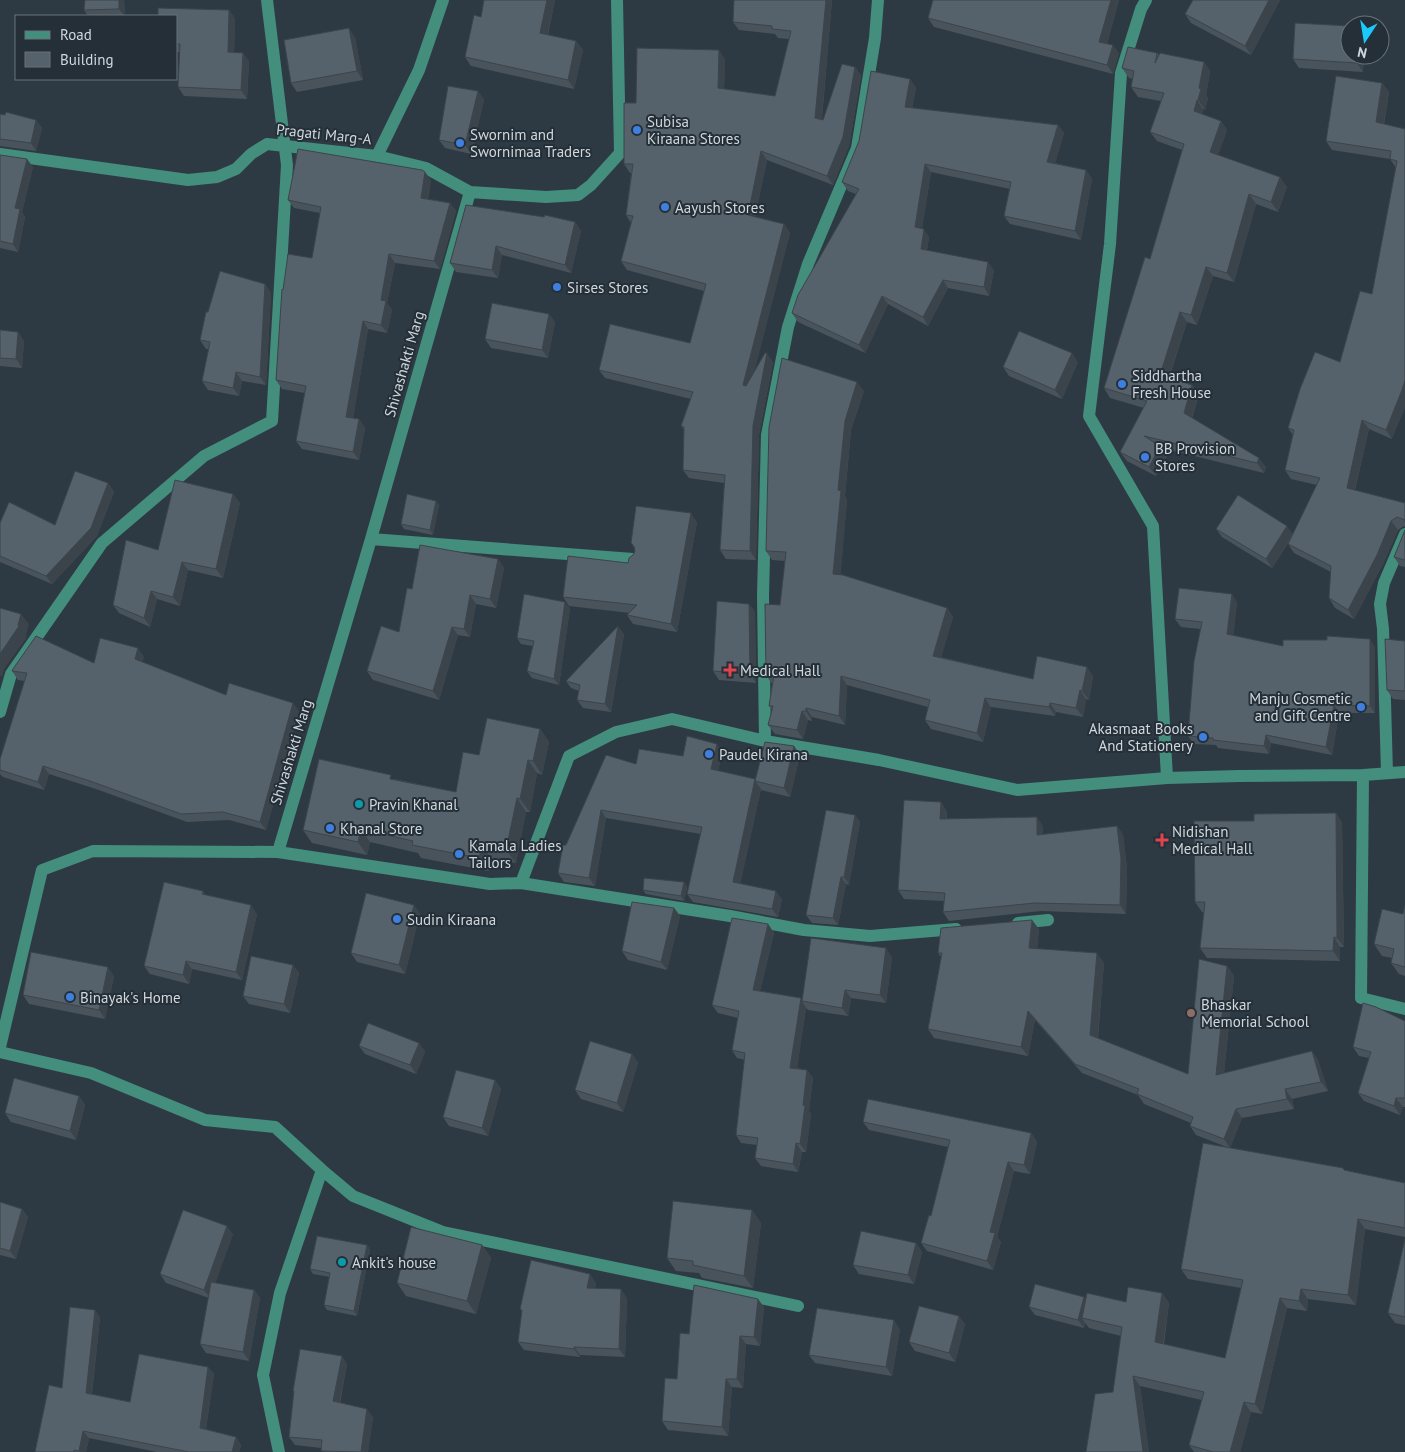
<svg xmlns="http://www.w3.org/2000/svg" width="1405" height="1452" font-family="'PT Sans',sans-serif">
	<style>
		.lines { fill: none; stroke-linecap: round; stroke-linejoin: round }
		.minor { stroke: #448e7d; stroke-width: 12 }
		.wall { fill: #49535c }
		.shaded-wall { fill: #3c444b }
		.building { fill: #55616b; stroke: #3c444b }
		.shop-dot { fill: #3f7fe0; stroke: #242f38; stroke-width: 2 }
		.health-dot { fill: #e0444e; stroke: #242f38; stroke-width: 2 }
		.culture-dot { fill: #0f9aa8; stroke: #242f38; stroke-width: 2 }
		.education-dot { fill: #8d6e63; stroke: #242f38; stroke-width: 2 }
		.labels { text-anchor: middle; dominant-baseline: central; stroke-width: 4; stroke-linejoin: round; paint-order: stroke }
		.poi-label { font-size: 15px; fill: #d1d8dd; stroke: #242f38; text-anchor: start }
		.street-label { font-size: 15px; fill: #d1d8dd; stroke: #242f38 }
	</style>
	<rect width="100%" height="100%" fill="#2e3a43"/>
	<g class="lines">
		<path class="minor" d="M1146,0L1141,9L1121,73L1110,244L1089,416L1153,526L1167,778
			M0,154L188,180L217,177L236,169L251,154L267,144L377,156L426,168L470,192
			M377,156L419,70L443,0
			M371,539L633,559
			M0,712L11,674L102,543L204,456L272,421L287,165L267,0
			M765,741L763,596L767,435L788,327L808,264L857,148L875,38L878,0
			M1387,773L1383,629L1380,604L1384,583L1405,534
			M1363,775L1361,998L1405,1009
			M278,852L371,539L470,192L546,197L578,195L591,185L620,153L617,0
			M521,883L730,916L804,930L870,936L956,929
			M1018,923L1048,920
			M0,1047L42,870L93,851L278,852L490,884L521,883L569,756L616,732L672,719L765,741L879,760L1017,790L1167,778L1239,776L1363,775L1405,772
			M0,1052L91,1073L205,1120L275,1127L322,1170L280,1293L263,1375L279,1452
			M322,1170L353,1196L443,1232L798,1306"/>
	</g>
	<path class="wall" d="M85,0H124L125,16H88L84,10Z
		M484,0H555L548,35L576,41L583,50L574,89L471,66L465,57L481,17Z
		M734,0H832L822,119L823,120L855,67L861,76L849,146L833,185L767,160L755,217L784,224L790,233L754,371L773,362L759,435L756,560L726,559L720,550L724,483L689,478L683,470L684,430L681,426L691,399L605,378L599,370L690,343L704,291L627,270L621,261L631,223L626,215L631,173H630L624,164L636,103L725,59L724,89L775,96L789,39L778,38L775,34L739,30L733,22Z
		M933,0H1119L1107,44L1119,53L1113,74L934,27L928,18Z
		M1193,0H1280L1251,55L1191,23L1185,14Z
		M229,10L235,19L234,52L249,61L247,99L184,96L178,87L180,52H176V16Z
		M355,37L363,80L297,92L291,83Z
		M1157,53L1159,55L1204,62L1210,71L1206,95L1208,98L1205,110L1203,109L1202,114L1221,121L1227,130L1218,155L1287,187L1278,212L1256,204L1234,282L1213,276L1197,325L1187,322L1169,378L1192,385L1199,395L1192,418L1266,467L1264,473L1161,448L1167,456L1156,476L1127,461L1120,452L1144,408L1110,398L1104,388L1150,259L1182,150L1157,141L1150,132L1161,101L1138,97L1131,87L1133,79L1129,78L1122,68Z
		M1364,55L1363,72L1299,68L1293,59Z
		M910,79L916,88L912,108L1058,125L1064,133L1055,163L1086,170L1092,179L1081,240L1010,224L1004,216L1010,189L931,172L922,228L929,237L927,250L994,270L989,296L948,288L928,326L888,304L865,353L798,322L792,313L856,194L848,191L842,182Z
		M1382,83L1389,92L1384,124L1405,129L1392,439L1369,429L1355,490L1405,503V527L1404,526L1398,530L1383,564L1354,619L1335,608L1329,598L1331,572L1294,553L1288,544L1290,540L1272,568L1222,537L1216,529L1293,534L1317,485L1291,479L1285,470L1293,435L1288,428L1340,362L1372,294L1396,168L1390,159L1332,150L1326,141Z
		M478,91L484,100L471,154L445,148L439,140Z
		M0,114L36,120L42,128L36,151L0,146Z
		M0,155L33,167L22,212L25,217L18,252L0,248Z
		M431,180L428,199L450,203L456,211L440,269L395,263L387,303L392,310L387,333L368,329L353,418L359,419L365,428L359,460L302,449L296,441L305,393L282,389L276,380L283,290L312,258L320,213L294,208L288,200Z
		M466,205L575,222L581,231L571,273L502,255L498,278L456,272L450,263Z
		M265,284L271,293L266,385L242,381L239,396L208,390L202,381L209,349H206L200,340L208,312Z
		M549,314L555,322L548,358L491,348L485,339Z
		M0,330L18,332L24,341L22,368L0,366Z
		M1078,362L1062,399L1009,376L1003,367Z
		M864,391L851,430L845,496L847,500L840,575L947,608L953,617L941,657L1033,679L1093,676L1089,700L1086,699L1083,717L1056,712L1055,716L991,707L983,742L931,729L925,720L928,707L847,685L845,725L812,717V721L808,720L803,739L775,734L768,725L772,710L769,706L772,684L766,675L780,605L785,561L772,560L766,551Z
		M108,483L114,492L97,536L52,584L0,562V523L55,525Z
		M233,494L240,503L223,578L188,570L180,606L157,599L150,627L119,613L113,605L158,550Z
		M436,501L439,505L433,535L404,529L401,524Z
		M697,522L677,632L633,624L627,615L630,613L569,606L563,597L628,563L635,551L634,548L631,543Z
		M1405,530V567L1400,566L1394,557Z
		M498,559L504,568L496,608L476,604L470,637L458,635L439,700L373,680L367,671L399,632L412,589Z
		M1237,602L1233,636L1283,646L1375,647V713H1339L1332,755L1271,743L1269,754L1218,748L1216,745L1194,744L1188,736L1200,629L1181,627L1175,619Z
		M749,604L755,612L756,683L719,680L713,671Z
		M570,608L559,685L532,678L527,671L533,646L521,644L517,638Z
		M624,634L611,712L583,708L577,700L579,691L571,688L566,681Z
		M1405,641V700L1393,699L1387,690Z
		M144,657L142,662L226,695L299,711L266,830L229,820L187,822L96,789L49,774L44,790L3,777L0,774V759L25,681L18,680L12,671L94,663Z
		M540,729L549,742L542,775L537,773L530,812H526L516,863L491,858L489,871L421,858L418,853L370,842L367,855L312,843L303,830L394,779L456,792L479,755Z
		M794,746L800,755L790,797L761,790V789L740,884L782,899L778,917L693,902L687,894L701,834L606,818L595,886L564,882L558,873L566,845L636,764L683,756L722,752L718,771L755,779Z
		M947,811V819L1043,826V835L1117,826L1123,835L1127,868L1126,914L1041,911L949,921L943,912L944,901L904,899L898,890Z
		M1336,813L1342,823L1344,947H1340V961L1207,958L1200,948L1204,912H1202L1195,902L1254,821Z
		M855,815L860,822L849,885L846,884L838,925L812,923L806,915Z
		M684,882L687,887L684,901L646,894L643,890Z
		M203,891L205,895L257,914L242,980L192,969L189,984L150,974L144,966Z
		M1405,905V976L1399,974L1391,963L1392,958L1382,956L1374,944L1403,914Z
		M674,908L680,916L667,970L628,960L622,951Z
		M420,913L405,974L357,962L351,953Z
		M768,924L774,933L760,991L801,998L802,999L892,957L886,1003L851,998L848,1016L808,1010L806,1008L797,1068L807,1070L813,1078L809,1111L811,1114L806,1152H802L798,1172L761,1166L755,1158L757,1145L741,1143L736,1135L745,1060L737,1058L732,1050L738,1018L718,1013L712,1005Z
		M1039,929L1037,949L1104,963L1098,1038L1188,1074L1227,966L1234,976L1224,1073L1312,1051L1318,1060L1328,1091L1292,1099L1294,1109L1242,1118L1230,1148L1343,1168L1345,1171L1405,1183V1237L1365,1229L1356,1305L1308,1299L1307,1311L1287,1308L1262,1414L1251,1412L1240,1452H1194L1189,1445L1202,1400L1140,1386L1149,1452H1086L1113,1392L1121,1336L1089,1328L1085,1323L1084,1328L1035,1315L1029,1307L1086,1300L1126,1302L1162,1293L1169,1303L1164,1344L1225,1358L1241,1288L1188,1279L1181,1269L1229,1148L1196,1135L1190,1126L1191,1123L1144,1104L1138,1095L1082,1073L1035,1020L1028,1056L934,1038L928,1029L941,957L938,953Z
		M293,965L299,973L290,1013L249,1004L243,996Z
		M114,976L105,1019L29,1004L23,995Z
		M1405,1021V1107H1403L1400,1115L1364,1101L1358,1093L1369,1058L1359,1056L1353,1047Z
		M419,1043L425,1052L416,1074L365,1054L359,1046Z
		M632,1054L638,1063L623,1112L581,1099L575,1090Z
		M495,1080L501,1089L488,1136L449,1126L443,1117Z
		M79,1096L85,1105L76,1140L11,1122L5,1113Z
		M863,1122L1031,1133L1037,1142L1030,1174L1014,1171L997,1237L1001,1242L993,1270L927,1251L921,1243L931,1216L948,1147L869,1130Z
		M0,1202L22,1209L28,1217L16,1259L0,1255Z
		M752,1210L761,1223L753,1288L702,1278L699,1273L676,1271L667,1258Z
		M233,1234L215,1283L254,1290L260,1298L249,1361L206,1353L200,1344L209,1298L166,1283L160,1274Z
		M1405,1239V1325L1395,1323L1388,1313Z
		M916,1243L922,1252L914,1284L859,1274L853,1265Z
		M367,1245L370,1250L357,1316L327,1310L324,1305L330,1277L313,1274L310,1269Z
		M482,1245L491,1258L476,1314L406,1296L397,1283Z
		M596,1283L595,1288L627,1298L625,1357L580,1355V1357L524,1350L518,1342L522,1311L520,1309Z
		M764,1307L760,1346L746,1344L743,1388L732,1387L728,1436L668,1430L662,1421L677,1379L689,1334Z
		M95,1310L100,1318L92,1394L130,1402L208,1367L214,1374L206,1429L236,1437L241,1445L239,1452H157L89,1438L86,1452H35Z
		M965,1324L955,1362L915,1351L909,1342Z
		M900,1329L892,1376L815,1363L809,1355Z
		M347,1364L340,1403L373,1417L368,1452H325L321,1448L295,1445L289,1437L294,1392L293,1391Z"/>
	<path class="shaded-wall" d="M119,0H124L125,16H124L119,9Z
		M547,0H555L546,42L540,33Z
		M826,0H832L821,127L815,118Z
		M1111,0H1119L1105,51L1099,42Z
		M1269,0H1280L1251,55L1245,46Z
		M229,10L235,19L234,60L228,52Z
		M349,28L355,37L363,80L357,71Z
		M576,41L583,50L574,89L568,80Z
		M1113,45L1119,53L1113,74L1107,65Z
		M719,50L725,59L724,97L718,88Z
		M243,53L249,61L247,99L241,90Z
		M1357,55H1364L1363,72L1357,63Z
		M1204,62L1210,71L1206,95L1208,98L1205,110L1198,100L1199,88Z
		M855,67L861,76L849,146L833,185L827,176Z
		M910,79L916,88L911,115L905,107Z
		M1382,83L1389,92L1382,132L1376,122Z
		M478,91L484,100L471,154L465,145Z
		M1197,100L1203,109L1201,121L1194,111Z
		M36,120L42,128L36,151L31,143Z
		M1221,121L1227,130L1216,161L1210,152Z
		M1058,125L1064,133L1053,170L1047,162Z
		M761,151L767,160L754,223L748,215Z
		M27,159L33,167L22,212L25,217L18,252L13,244L15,208Z
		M925,164L931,172L921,236L915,227Z
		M1086,170L1092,179L1081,240L1075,231Z
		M425,172L431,180L426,206L421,198Z
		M1280,177L1287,187L1278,212L1271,202Z
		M1249,194L1256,204L1234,282L1227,273Z
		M450,203L456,211L440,269L434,261Z
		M575,222L581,231L571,273L565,265Z
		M784,224L790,233L749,393L743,385Z
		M924,229L929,237L926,257L921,249Z
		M496,246L502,255L498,278L492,270Z
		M389,254L395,263L387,303L392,310L387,333L381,325V300Z
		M988,262L994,270L989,296L984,287Z
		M1206,267L1213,276L1197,325L1191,315Z
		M943,280L948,288L928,326L923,317Z
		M265,284L271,293L266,385L260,377Z
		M882,296L888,304L865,353L859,345Z
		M1180,312L1187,322L1166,385L1160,375Z
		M549,314L555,322L548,358L542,350Z
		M363,321L368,329L352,425L346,417Z
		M18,332L24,341L22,368L16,359Z
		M767,353L773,362L759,435L756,560L750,551L753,426Z
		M1072,353L1078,362L1062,399L1055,390Z
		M236,372L242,381L239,396L233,388Z
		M1405,380V408L1392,439L1386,430Z
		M857,382L864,391L851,430L845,496L847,500L840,583L833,574L838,490L845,421Z
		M1192,385L1199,395L1190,422L1184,413Z
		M359,419L365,428L359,460L353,452Z
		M1362,420L1369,429L1353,497L1347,488Z
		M1160,446L1167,456L1156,476L1149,467Z
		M1259,458L1266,467L1264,473L1257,463Z
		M108,483L114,492L97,536L52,584L46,576Z
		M233,494L240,503L223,578L216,569Z
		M436,501L439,505L433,535L430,530Z
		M691,513L697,522L677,632L671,624Z
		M1391,521L1398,530L1383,564L1354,619L1348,610Z
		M1287,526L1293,534L1272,568L1266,559Z
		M498,559L504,568L496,608L490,599Z
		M182,562L188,570L180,606L173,597Z
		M151,591L157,599L150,627L144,618Z
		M1232,594L1237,602L1233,642L1227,634Z
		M470,595L476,604L470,637L464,629Z
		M565,602L570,608L559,685L554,679Z
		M749,604L755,612L756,683L750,674Z
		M947,608L953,617L939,665L933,656Z
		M21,614L29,624L26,635L27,637L4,669L2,677L0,675V654Z
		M618,626L624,634L611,712L605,704Z
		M452,627L458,635L439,700L433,691Z
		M1370,639L1375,647V713L1370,706Z
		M138,648L144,657L141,667L135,659Z
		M1087,667L1093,676L1089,700L1082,691Z
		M841,676L847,685L845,725L839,716Z
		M1080,690L1086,699L1083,717L1076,708Z
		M985,698L991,707L983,742L977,733Z
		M293,703L299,711L266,830L260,822Z
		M1050,703L1056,712L1055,716L1049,707Z
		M1334,705L1339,713L1332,755L1326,747Z
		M806,708L812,717V721L806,711Z
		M802,711L808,720L803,739L797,730Z
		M540,729L549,742L542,775L533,761Z
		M1266,735L1271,743L1269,754L1264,746Z
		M717,744L722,752L717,777L711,769Z
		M794,746L800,755L790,797L784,788Z
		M528,760L537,773L530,812L520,799Z
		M43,766L49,774L44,790L38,782Z
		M755,779V781L761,789L739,890L733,882Z
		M517,798L526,812L516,863L506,850Z
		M941,802L947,811L946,828L940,819Z
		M601,810L606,818L595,886L589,878Z
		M1336,813L1342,823L1344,947L1337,938Z
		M855,815L860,822L849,885L844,877Z
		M1037,817L1043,826V844L1037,835Z
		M1117,826L1123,835L1127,868L1126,914L1120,905Z
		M361,829L370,842L367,855L358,842Z
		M482,845L491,858L489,871L479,858Z
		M841,877L846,884L838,925L833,918Z
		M684,882L687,887L684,901L681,896Z
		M776,891L782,899L778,917L772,909Z
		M251,905L257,914L242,980L236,972Z
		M414,905L420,913L405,974L399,965Z
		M674,908L680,916L667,970L661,962Z
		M1032,920L1039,929L1036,958L1029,948Z
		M768,924L774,933L758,998L753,990Z
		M1334,937L1340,947V961L1333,951Z
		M886,948L892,957L886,1003L880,995Z
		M1097,953L1104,963L1097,1045L1090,1035Z
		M186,961L192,969L189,984L183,975Z
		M293,965L299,973L290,1013L284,1004Z
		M1227,966L1234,976L1223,1084L1216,1075Z
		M108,967L114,976L105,1019L99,1010Z
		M845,990L851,998L848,1016L842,1008Z
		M801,998L804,1002L802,1001L806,1008L796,1076L790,1068Z
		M1028,1011L1035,1020L1028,1056L1021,1047Z
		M419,1043L425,1052L416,1074L410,1065Z
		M1312,1051L1318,1060L1328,1091L1321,1082Z
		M632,1054L638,1063L623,1112L617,1103Z
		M807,1070L813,1078L809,1111L811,1114L806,1152L800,1144L803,1105Z
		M495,1080L501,1089L488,1136L482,1128Z
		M1285,1089L1292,1099L1294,1109L1287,1099Z
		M79,1096L85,1105L76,1140L70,1131Z
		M1396,1098L1403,1107L1400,1115L1394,1106Z
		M1236,1109L1242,1118L1230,1148L1224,1139Z
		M1031,1133L1037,1142L1030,1174L1024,1165Z
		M796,1143L802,1152L798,1172L793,1164Z
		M1008,1162L1014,1171L997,1237L1001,1242L993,1270L987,1261L990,1232Z
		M22,1209L28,1217L16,1259L10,1251Z
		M752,1210L761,1223L753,1288L744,1276Z
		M1358,1219L1365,1229L1356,1305L1348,1295Z
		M227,1226L233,1234L210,1298L204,1290Z
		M916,1243L922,1252L914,1284L908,1275Z
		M367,1245L370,1250L357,1316L354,1311Z
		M482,1245L491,1258L476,1314L467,1301Z
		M590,1274L596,1283L593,1297L587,1288Z
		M621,1289L627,1298L625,1357L619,1349Z
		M1301,1289L1308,1299L1307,1311L1299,1301Z
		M254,1290L260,1298L249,1361L243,1352Z
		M1162,1293L1169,1303L1162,1352L1155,1342Z
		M1084,1297L1090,1306L1082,1318L1085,1323L1084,1328L1078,1320Z
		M1280,1298L1287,1308L1262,1414L1255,1404Z
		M758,1299L764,1307L760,1346L754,1337Z
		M95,1310L100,1318L91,1401L86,1393Z
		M959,1316L965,1324L955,1362L949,1353Z
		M894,1320L900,1329L892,1376L886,1367Z
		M740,1336L746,1344L743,1388L737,1379Z
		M574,1347L580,1355V1357L574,1349Z
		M342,1356L347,1364L338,1409L333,1401Z
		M208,1367L214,1374L205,1435L200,1428Z
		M1133,1376L1140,1386L1149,1452H1143Z
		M726,1379L732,1387L728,1436L722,1427Z
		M1244,1402L1251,1412L1240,1452H1230Z
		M367,1409L373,1417L368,1452H361Z
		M83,1431L89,1438L86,1452H80L79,1451Z
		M236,1437L241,1445L239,1452H232Z"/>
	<path class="building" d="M85,0H119V9L84,10Z
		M484,0H547L540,33L576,41L568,80L465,57L474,15L481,17Z
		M734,0H826L815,118L823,120L842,64L855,67L843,137L827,176L761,151L748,215L784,224L743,385L746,386L765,353H767L753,426L750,551L720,550L725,475L683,470L684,427L681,426L693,392L599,370L610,324L690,343L706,284L621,261L633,216L626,215L633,164H624V103H636L637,48L719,50L718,88L775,96L791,31L772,29V26L733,22Z
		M933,0H1111L1099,42L1113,45L1107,65L928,18Z
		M1193,0H1269L1245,46L1185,14Z
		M158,8L229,10L228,52L243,53L241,90L178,87L180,44H176V16H158Z
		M1295,23L1350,26V55H1357V63L1293,59Z
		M349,28L357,71L291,83L284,40Z
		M1128,47L1157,53L1155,63L1160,53L1204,62L1199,88L1201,89L1198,100H1197L1194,111L1221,121L1210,152L1280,177L1271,202L1249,194L1227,273L1206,267L1191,315L1180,312L1160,375L1192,385L1184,413L1259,458L1257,463L1144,436L1160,446L1149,467L1120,452L1147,401L1104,388L1145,257L1150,259L1184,144L1150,132L1164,93L1131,87L1134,71L1122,68Z
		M871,71L910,79L905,107L1058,125L1047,162L1086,170L1075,231L1004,216L1011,182L925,164L915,227L924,229L921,249L988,262L984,287L943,280L923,317L882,296L859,345L792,313L798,295L859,189L842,182L859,141Z
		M1336,76L1382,83L1376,122L1405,129V380L1402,390L1386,430L1362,420L1347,488L1405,503V522V520L1397,517L1391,521L1377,555L1348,610L1329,598L1331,566L1288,544L1320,478L1285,470L1294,430L1288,428L1300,389L1315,352L1340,362L1360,291L1372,294L1397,161L1390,159L1391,151L1326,141Z
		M448,86L478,91L465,145L439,140Z
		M6,112L36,120L31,143L0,139V114L5,115Z
		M298,149L422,170L425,172L421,198L450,203L434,261L389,254L381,300L386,301L381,325L363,321L346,417L359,419L353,452L296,441L306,386L276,380L282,289L283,290L288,254L312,258L321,207L288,200Z
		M0,155L27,159L15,208L20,209L13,244L0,241Z
		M466,205L544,217L545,215L575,222L565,265L496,246L492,270L450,263Z
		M220,271L265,284L260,377L236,372L233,388L202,381L210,342L200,340L206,312H208Z
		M492,303L549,314L542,350L485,339Z
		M0,330L18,332L16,359L0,358Z
		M1019,331L1072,353L1055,390L1003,367Z
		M782,358L857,382L845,421L838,490L841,491L833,574L843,575L947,608L933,656L1033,679L1037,656L1087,667L1082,691L1080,690L1076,708L1050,703L1049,707L985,698L977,733L925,720L930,700L841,676L839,716L806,708V711H802L797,730L768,725L773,706H769L774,675H766L765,604L780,605L786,552L766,551L769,427Z
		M75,471L108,483L91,528L46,576L0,556V523L9,502L55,525Z
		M175,480L233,494L216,569L182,562L173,597L151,591L144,618L113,605L126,540L158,550Z
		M407,494L436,501L430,530L401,524Z
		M1238,495L1287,526L1266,559L1216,529Z
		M636,506L691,513L671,624L627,615L637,605L563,597L568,556L628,563L629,558L633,555L635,551L634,546L631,543Z
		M1405,530V560L1394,557Z
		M420,545L498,559L490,599L470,595L464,629L452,627L433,691L367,671L381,626L399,632L407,588L412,589Z
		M1179,588L1232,594L1227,634L1283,646V640H1327V636L1370,639V706L1334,705L1326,747L1266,735L1264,746L1213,740V738L1188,736L1194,661L1202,622L1175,619Z
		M524,594L565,602L554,679L527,671L534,641L517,638Z
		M717,601L749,604L750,674L713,671Z
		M0,608L21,614L18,625L19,626L0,654Z
		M618,626L605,704L577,700L580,685L566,681Z
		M36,636L94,663L100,638L138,648L135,659L226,695L229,683L293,703L260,822L223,812L181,814L90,781L43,766L38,782L0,770V759L27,673L12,671L13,669Z
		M1385,639L1405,641V691L1387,690Z
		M487,718L540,729L533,761L528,760L520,799L517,798L506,850L482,845L479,858L412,845L413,841L361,829L358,842L303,830L319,759L391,775L390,779L456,792L463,752L479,755Z
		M687,736L717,744L711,769L755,779L733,882L776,891L772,909L687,894L702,827L601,810L589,878L558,873L563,845H566L606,755L636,764L639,749L683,756Z
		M765,742L794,746L784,788L755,781Z
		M904,800L941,802L940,819L1037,817V835L1117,826L1121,859L1120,905L1035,903L943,912L945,893L898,890Z
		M826,810L855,815L844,877H841L833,918L806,915Z
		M1336,813L1337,938L1334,937L1333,951L1200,948L1205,902H1195L1194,821H1254V814Z
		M644,878L684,882L681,896L643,890Z
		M164,882L203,891L202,894L251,905L236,972L186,961L183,975L144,966Z
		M366,893L414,905L399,965L351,953Z
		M632,902L674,908L661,962L622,951Z
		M1405,905V967L1391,963L1394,949L1374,944L1382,909L1403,914Z
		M732,918L768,924L753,990L801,998L790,1068L807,1070L803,1105L805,1106L800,1144L796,1143L793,1164L755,1158L758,1138L736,1135L745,1053L732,1050L739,1011L712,1005Z
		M1032,920L1029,948L1097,953L1090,1035L1188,1074L1199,959L1227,966L1216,1075L1312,1051L1321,1082L1285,1089L1287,1099L1236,1109L1224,1139L1190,1126L1193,1117L1137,1094L1139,1089L1075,1064L1028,1011L1021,1047L928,1029L942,953H938L941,928Z
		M811,938L886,948L880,995L845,990L842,1008L802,1001Z
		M31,952L108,967L99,1010L23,995Z
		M251,956L293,965L284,1004L243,996Z
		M1363,1003L1376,1007L1405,1021V1098H1396L1394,1106L1358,1093L1371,1052L1353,1047Z
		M368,1023L419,1043L410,1065L359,1046Z
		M590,1041L632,1054L617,1103L575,1090Z
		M456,1070L495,1080L482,1128L443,1117Z
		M14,1078L79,1096L70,1131L5,1113Z
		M868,1099L1031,1133L1024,1165L1008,1162L990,1232L995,1233L987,1261L921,1243L929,1215L931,1216L950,1140L863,1122Z
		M1203,1143L1343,1168L1344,1170L1405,1183V1228L1358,1219L1348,1295L1301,1289L1299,1301L1280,1298L1255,1404L1244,1402L1230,1452H1213L1189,1445L1204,1392L1133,1376L1143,1452H1086L1095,1394L1113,1392L1122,1327L1082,1318L1087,1293L1126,1302L1128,1287L1162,1293L1155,1342L1225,1358L1243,1280L1181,1269Z
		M673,1201L752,1210L744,1276L693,1265V1261L667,1258Z
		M0,1202L22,1209L10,1251L0,1248Z
		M183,1210L227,1226L204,1290L160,1274Z
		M411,1227L482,1245L467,1301L397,1283Z
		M861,1231L916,1243L908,1275L853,1265Z
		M317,1236L367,1245L354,1311L324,1305L330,1273L310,1269Z
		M1405,1239V1317L1388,1313Z
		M531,1260L590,1274L587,1288L621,1289L619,1349L574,1347V1349L518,1342L522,1310L520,1309Z
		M211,1282L254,1290L243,1352L200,1344Z
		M1035,1284L1084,1297L1078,1320L1029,1307Z
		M694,1285L758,1299L754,1337L740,1336L737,1379H726L722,1427L662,1421L665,1378L677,1379L680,1333L689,1334Z
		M919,1306L959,1316L949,1353L909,1342Z
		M70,1307L95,1310L86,1393L130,1402L139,1354L208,1367L200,1428L236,1437L232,1452H189L83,1431L79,1451L74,1450V1452H35L49,1385L62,1388Z
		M817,1308L894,1320L886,1367L809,1355Z
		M300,1349L342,1356L333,1401L367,1409L361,1452L321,1451L322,1440L289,1437L294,1391H293Z"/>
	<g class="shop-dot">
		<circle cx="637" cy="130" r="5"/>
		<circle cx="460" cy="143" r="5"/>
		<circle cx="665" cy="207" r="5"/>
		<circle cx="557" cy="287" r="5"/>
		<circle cx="1122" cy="384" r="5"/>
		<circle cx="1145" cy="457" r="5"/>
		<circle cx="1361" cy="707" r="5"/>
		<circle cx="1203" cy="737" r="5"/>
		<circle cx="709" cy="754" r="5"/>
		<circle cx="330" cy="828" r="5"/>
		<circle cx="459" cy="854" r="5"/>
		<circle cx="397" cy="919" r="5"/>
		<circle cx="70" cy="997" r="5"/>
	</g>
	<g class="health-dot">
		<path d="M727.5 662.5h5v5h5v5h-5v5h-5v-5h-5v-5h5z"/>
		<path d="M1159.5 832.5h5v5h5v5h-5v5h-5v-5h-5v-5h5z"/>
	</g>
	<g class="culture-dot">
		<circle cx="359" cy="804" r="5"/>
		<circle cx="342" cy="1262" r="5"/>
	</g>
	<circle class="education-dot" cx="1191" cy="1013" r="5"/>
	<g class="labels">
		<g class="poi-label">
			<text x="647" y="121">Subisa<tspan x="647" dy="17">Kiraana Stores</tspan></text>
			<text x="470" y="134">Swornim and<tspan x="470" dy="17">Swornimaa Traders</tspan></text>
			<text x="675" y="207">Aayush Stores</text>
			<text x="567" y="287">Sirses Stores</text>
			<text x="1132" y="375">Siddhartha<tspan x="1132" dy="17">Fresh House</tspan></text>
			<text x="1155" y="448">BB Provision<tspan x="1155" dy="17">Stores</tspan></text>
			<text x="740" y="670">Medical Hall</text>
			<text x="1351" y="698" text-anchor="end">Manju Cosmetic<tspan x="1351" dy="17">and Gift Centre</tspan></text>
			<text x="1193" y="728" text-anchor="end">Akasmaat Books<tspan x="1193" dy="17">And Stationery</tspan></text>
			<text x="719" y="754">Paudel Kirana</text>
			<text x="369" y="804">Pravin Khanal</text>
			<text x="340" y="828">Khanal Store</text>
			<text x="1172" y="831">Nidishan<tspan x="1172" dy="17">Medical Hall</tspan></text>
			<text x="469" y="845">Kamala Ladies<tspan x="469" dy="17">Tailors</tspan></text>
			<text x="407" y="919">Sudin Kiraana</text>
			<text x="80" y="997">Binayak's Home</text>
			<text x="1201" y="1004">Bhaskar<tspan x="1201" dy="17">Memorial School</tspan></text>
			<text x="352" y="1262">Ankit's house</text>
		</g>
		<g class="street-label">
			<text transform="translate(324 134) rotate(6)">Pragati Marg-A</text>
			<text transform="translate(404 364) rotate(-74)">Shivashakti Marg</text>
			<text transform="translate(291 752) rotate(-73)">Shivashakti Marg</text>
		</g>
	</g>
	<rect x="15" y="15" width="162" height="65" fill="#242f38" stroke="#69737a"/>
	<rect x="25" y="31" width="25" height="8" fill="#448e7d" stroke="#69737a"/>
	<text x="60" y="40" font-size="15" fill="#d1d8dd">Road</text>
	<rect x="25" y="52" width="25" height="15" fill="#55616b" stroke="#69737a"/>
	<text x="60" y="65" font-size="15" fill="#d1d8dd">Building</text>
	<g transform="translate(1365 40) rotate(192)"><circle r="24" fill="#242f38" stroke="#69737a"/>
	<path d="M0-4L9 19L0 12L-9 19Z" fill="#1cc9fc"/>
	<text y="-8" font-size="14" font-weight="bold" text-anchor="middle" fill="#d1d8dd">N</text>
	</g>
</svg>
